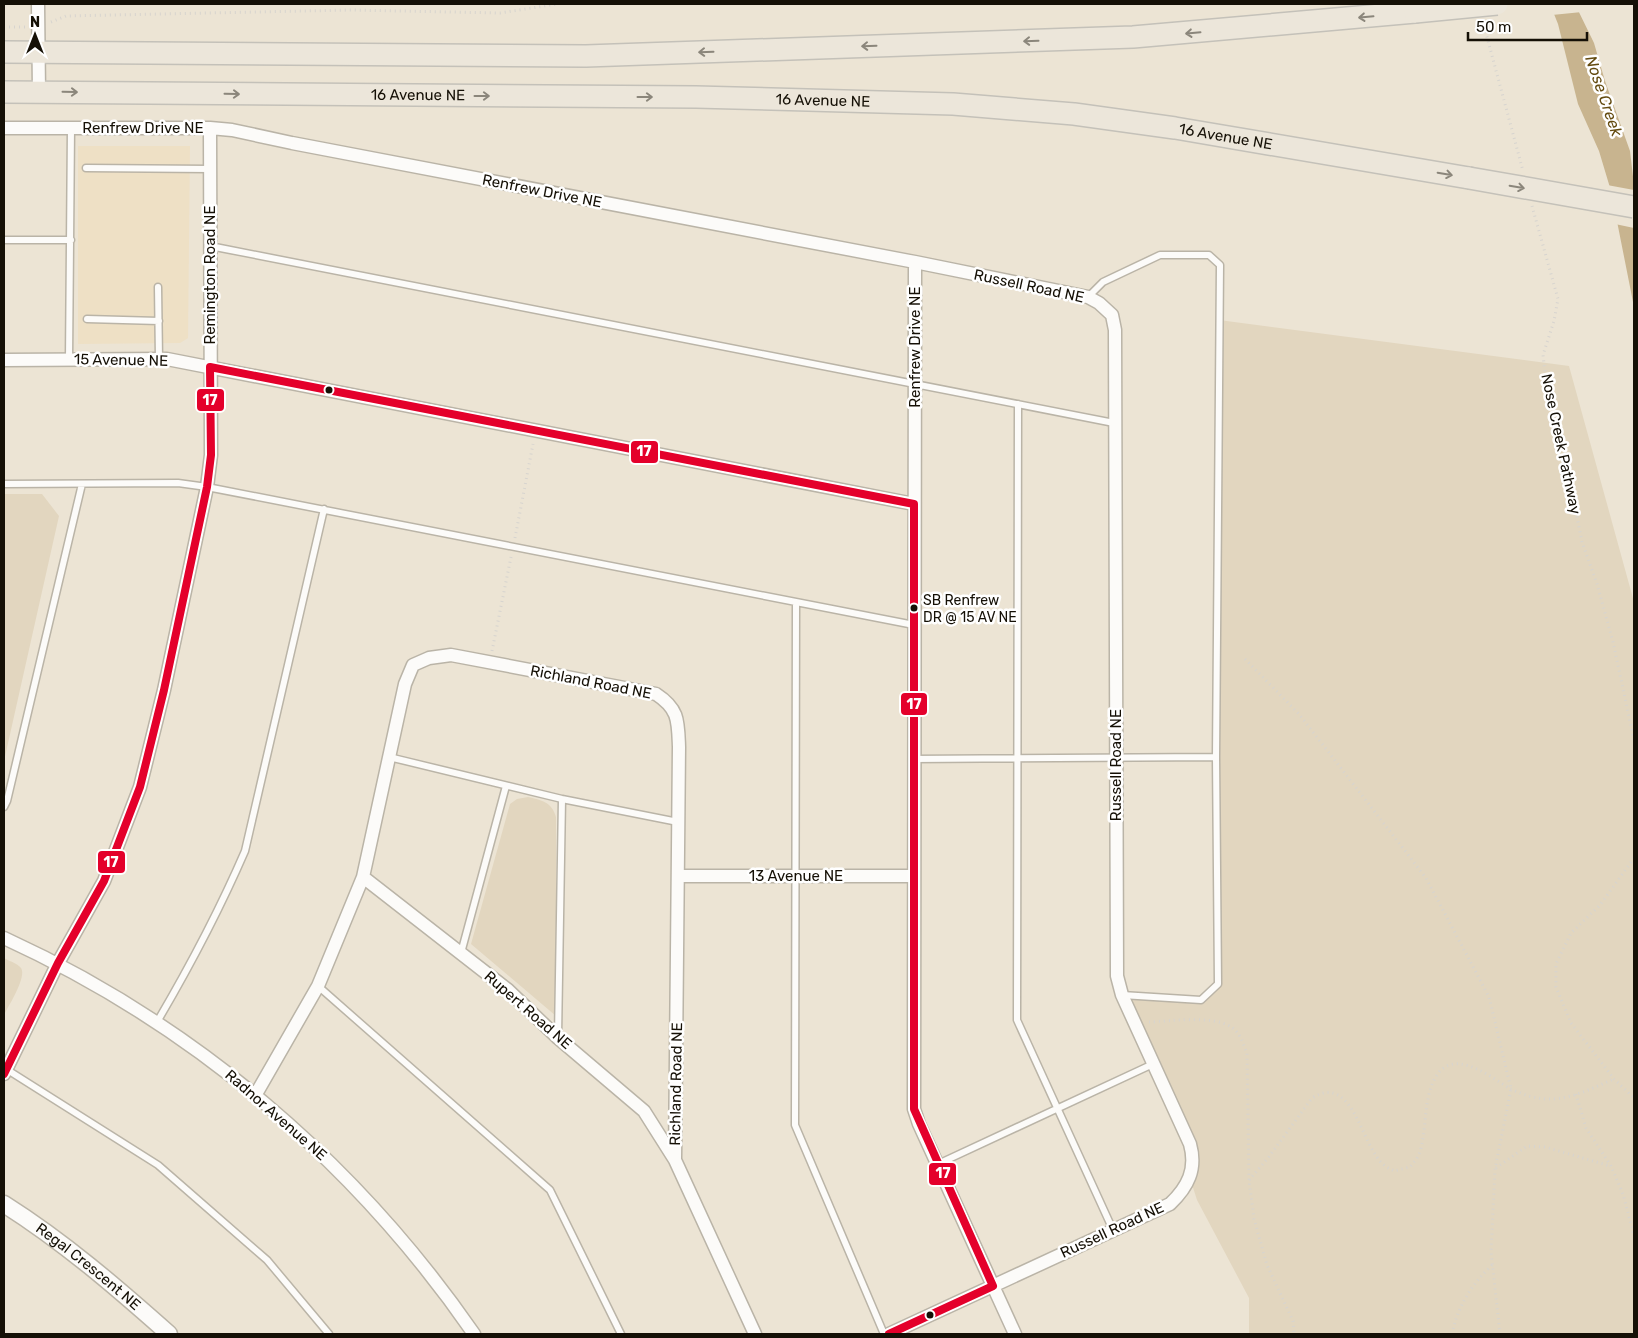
<svg xmlns="http://www.w3.org/2000/svg" width="1638" height="1338" font-family="Rubik,sans-serif">
	<style>
		.built { fill: #eee0c5 }
		.green { fill: #e2d6bf }
		.water { fill: #c8b48f }
		.pier { fill: #ece4d4 }
		.lines { fill: none; stroke-linecap: round; stroke-linejoin: round }
		.service-casing { stroke: #bab4a7; stroke-width: 9 }
		.minor-casing { stroke: #bab4a7; stroke-width: 15 }
		.tertiary-casing { stroke: #bab4a7; stroke-width: 19 }
		.trunk-casing { stroke: #c4c1b9; stroke-width: 24 }
		.path { stroke: #d7d4cf; stroke-width: 3; stroke-dasharray: 1 4; stroke-linecap: butt }
		.service { stroke: #fcfbf9; stroke-width: 6 }
		.minor { stroke: #fcfbf9; stroke-width: 12 }
		.tertiary { stroke: #fcfbf9; stroke-width: 16 }
		.trunk { stroke: #ece6da; stroke-width: 21 }
		.trunk-bridge-casing { stroke: #c4c1b9; stroke-width: 24; stroke-linecap: butt }
		.trunk-bridge { stroke: #ece6da; stroke-width: 21 }
		.bus-1-casing { stroke: #fff; stroke-width: 11 }
		.bus-1 { stroke: #e4002b; stroke-width: 8 }
		.oneway { stroke: #8b867b }
		.bus-dot { fill: #151006; stroke: #fff; stroke-width: 2 }
		.labels { text-anchor: middle; dominant-baseline: central; stroke-width: 5; stroke-linejoin: round; paint-order: stroke }
		.bus-label { font-size: 14px; fill: #151006; stroke: #fff; text-anchor: start }
		.street-label { font-size: 15px; fill: #151006; stroke: #fff }
		.water-label { font-size: 16px; font-style: italic; fill: #644b10; stroke: #fff }
		.line-badge { stroke: #fff; stroke-width: 2 }
		.badge-label { font-size: 14px; text-anchor: middle; font-weight: bold; fill: #fff }
	</style>
	<rect width="100%" height="100%" fill="#ece4d4"/>
	<path class="built" d="M78,146H190L188,338L180,343L78,344Z"/>
	<path class="green" d="M1219,320L1569,366L1634,602V1334H1249V1298L1197,1200L1190,1178L1193,1160L1122,995L1201,1000L1218,984Z
		M4,494H42L59,516L4,761Z
		M528,797C541,800 552,802 556,817V1016L471,944L510,804L517,799Z
		M4,958C9,961 17,963 21,968C27,977 9,1005 4,1015Z"/>
	<path class="water" d="M1550,4H1575L1594,43L1605,81L1630,151L1634,185V307L1611,191L1599,151L1578,104L1558,24Z"/>
	<path class="pier" d="M1548,4H1578L1582,12L1552,15Z
		M1607,185L1634,190V228L1615,224Z"/>
	<g class="lines">
		<defs>
			<path id="service" d="M86,168L210,169
				M4,240H71
				M210,246L1114,423
				M158,287L159,359
				M1088,297L1103,282L1160,255H1209L1220,265L1216,757L1218,984L1201,1000L1122,995
				M87,319L159,321
				M69,360L71,128
				M1018,404L1017,1020L1113,1230
				M4,484L178,483L207,487L914,625
				M796,602L795,1125L884,1334
				M389,757L562,799L678,822
				M913,759L1216,757
				M4,807L7,801L82,484
				M461,953L506,786
				M318,986L550,1190L621,1334
				M157,1022C190,966 219,911 245,851L324,509
				M558,1036L562,799
				M6,1069L158,1165L267,1260L329,1334
				M938,1164L1153,1064"/>
			<path id="minor" d="M38,4L39,92
				M4,128H210L232,130L292,143L915,262L914,1109L919,1124L1015,1334
				M4,360L167,359L914,504
				M679,876H913
				M363,877L508,990L558,1038L644,1111L675,1160
				M4,938C194,1025 355,1162 474,1334
				M4,1074L58,963L104,881L140,787L164,690L207,487L211,455L210,128
				M256,1094L318,986L363,877L405,684L413,665L429,658L451,655L656,694C679,709 678,721 679,747L675,1160L755,1334
				M889,1334L1170,1204C1188,1187 1197,1169 1190,1144L1122,995L1117,976L1115,330L1112,315L1099,303L1088,297L915,262"/>
			<g id="tertiary">
				<path id="s1" d="M4,1204C64,1242 116,1287 169,1334"/>
			</g>
			<g id="trunk">
				<path d="M4,52L586,56L1133,37L1415,12"/>
				<path id="s2" d="M4,92L696,97L953,104L1074,114L1175,128L1469,178"/>
			</g>
		</defs>
		<use href="#service" class="service-casing"/>
		<use href="#minor" class="minor-casing"/>
		<use href="#tertiary" class="tertiary-casing"/>
		<use href="#trunk" class="trunk-casing"/>
		<path class="path" d="M51,22L66,16L351,10L500,13L557,4
			M1483,22L1523,171
			M4,27H26
			M1532,206L1558,299L1554,321L1543,355L1546,382L1556,413L1582,542L1597,584L1613,642L1634,740
			M515,538L533,444
			M492,651L511,557
			M1245,659L1299,714L1426,878L1489,997L1511,1089L1495,1169L1491,1252L1500,1334
			M1634,858L1600,905L1571,933L1556,964V987L1571,1023L1614,1079L1634,1098
			M1149,1022C1171,1021 1213,1015 1231,1027C1240,1032 1243,1044 1247,1053L1249,1180L1254,1219L1267,1265L1293,1321L1294,1334
			M1576,1094L1586,1128L1611,1166L1623,1194L1634,1236
			M1496,1168L1527,1146L1545,1147L1610,1166
			M1249,1180L1268,1158L1312,1098C1354,1072 1361,1147 1384,1165C1387,1168 1391,1169 1394,1171L1410,1167C1413,1163 1417,1159 1419,1154C1427,1134 1423,1102 1434,1080C1451,1045 1489,1076 1509,1088C1517,1092 1529,1097 1538,1098C1565,1103 1590,1089 1614,1079
			M1452,1334C1458,1306 1471,1285 1492,1265"/>
		<use href="#service" class="service"/>
		<use href="#minor" class="minor"/>
		<use href="#tertiary" class="tertiary"/>
		<use href="#trunk" class="trunk"/>
		<defs>
			<path id="trunk-bridge" d="M1415,12L1497,4
				M1469,178L1634,207"/>
		</defs>
		<use href="#trunk-bridge" class="trunk-bridge-casing"/>
		<use href="#trunk-bridge" class="trunk-bridge"/>
		<defs>
			<path id="bus-1" d="M4,1074L58,963L104,881L140,787L164,690L207,487L211,455L210,367L914,504V1109L993,1286L889,1334"/>
		</defs>
		<use href="#bus-1" class="bus-1-casing"/>
		<use href="#bus-1" class="bus-1"/>
	</g>
	<defs><path id="oneway-shaft" d="M-6 0H5M1.5-3L5.5 0L1.5 3" fill="none" stroke-width="1.6" stroke-linecap="round" stroke-linejoin="round" transform="scale(1.25)"/></defs>
	<g class="oneway">
		<use href="#oneway-shaft" transform="translate(1366 17) rotate(175)"/>
		<use href="#oneway-shaft" transform="translate(1193 33) rotate(175)"/>
		<use href="#oneway-shaft" transform="translate(1031 41) rotate(178)"/>
		<use href="#oneway-shaft" transform="translate(869 46) rotate(178)"/>
		<use href="#oneway-shaft" transform="translate(706 52) rotate(178)"/>
		<use href="#oneway-shaft" transform="translate(70 92) rotate(1)"/>
		<use href="#oneway-shaft" transform="translate(232 94) rotate(1)"/>
		<use href="#oneway-shaft" transform="translate(482 96)"/>
		<use href="#oneway-shaft" transform="translate(645 97)"/>
		<use href="#oneway-shaft" transform="translate(1445 174) rotate(10)"/>
		<use href="#oneway-shaft" transform="translate(1517 187) rotate(10)"/>
	</g>
	<g class="bus-dot">
		<circle cx="329" cy="390" r="4.5"/>
		<circle cx="914" cy="608" r="4.5"/>
		<circle cx="930" cy="1315" r="4.5"/>
	</g>
	<g class="labels">
		<g class="bus-label">
			<text x="923" y="600">SB Renfrew<tspan x="923" dy="17">DR @ 15 AV NE</tspan></text>
		</g>
		<g class="street-label">
			<text stroke="none"><textPath href="#s2" startOffset="414">16 Avenue NE</textPath></text>
			<text stroke="none"><textPath href="#s2" startOffset="819">16 Avenue NE</textPath></text>
			<text x="143" y="128">Renfrew Drive NE</text>
			<text stroke="none"><textPath href="#s2" startOffset="1224">16 Avenue NE</textPath></text>
			<text transform="translate(542 191) rotate(11)">Renfrew Drive NE</text>
			<text transform="translate(210 275) rotate(-90)">Remington Road NE</text>
			<text transform="translate(1029 286) rotate(12)">Russell Road NE</text>
			<text transform="translate(915 347) rotate(-90)">Renfrew Drive NE</text>
			<text transform="translate(121 360) rotate(1)">15 Avenue NE</text>
			<text transform="translate(1561 444) rotate(78)">Nose Creek Pathway</text>
			<text transform="translate(591 682) rotate(11)">Richland Road NE</text>
			<text transform="translate(1116 765) rotate(-90)">Russell Road NE</text>
			<text x="796" y="876">13 Avenue NE</text>
			<text transform="translate(528 1010) rotate(41)">Rupert Road NE</text>
			<text transform="translate(676 1084) rotate(-89)">Richland Road NE</text>
			<text transform="translate(276 1115) rotate(41)">Radnor Avenue NE</text>
			<text transform="translate(1112 1230) rotate(-25)">Russell Road NE</text>
			<text stroke="none"><textPath href="#s1" startOffset="105">Regal Crescent NE</textPath></text>
		</g>
		<g class="water-label">
			<text transform="translate(1604 96) rotate(71)">Nose Creek</text>
		</g>
	</g>
	<g class="line-badge">
		<rect x="196" y="388" width="29" height="24" rx="5" fill="#e4002b"/>
		<rect x="630" y="440" width="29" height="24" rx="5" fill="#e4002b"/>
		<rect x="900" y="692" width="28" height="24" rx="5" fill="#e4002b"/>
		<rect x="97" y="850" width="29" height="24" rx="5" fill="#e4002b"/>
		<rect x="928" y="1162" width="29" height="24" rx="5" fill="#e4002b"/>
	</g>
	<g class="badge-label">
		<text x="210" y="405">17</text>
		<text x="644" y="456">17</text>
		<text x="914" y="709">17</text>
		<text x="111" y="867">17</text>
		<text x="943" y="1178">17</text>
	</g>
	<rect width="1638" height="1338" fill="none" stroke="#151006" stroke-width="10"/>
	<g transform="translate(35 35)" stroke="#ffffff" stroke-width="4" paint-order="stroke">
	<path d="M0-4L9 19L0 12L-9 19Z" fill="#151006"/>
	<text y="-8" font-size="14" font-weight="bold" text-anchor="middle" fill="#151006">N</text>
	</g>
	<path d="M1468 32v8h119v-8" fill="none" stroke="#151006" stroke-width="2.5"/>
	<text x="1476" y="32" font-size="15" fill="#151006" stroke="#ffffff" stroke-width="4" paint-order="stroke">50 m</text>
</svg>
